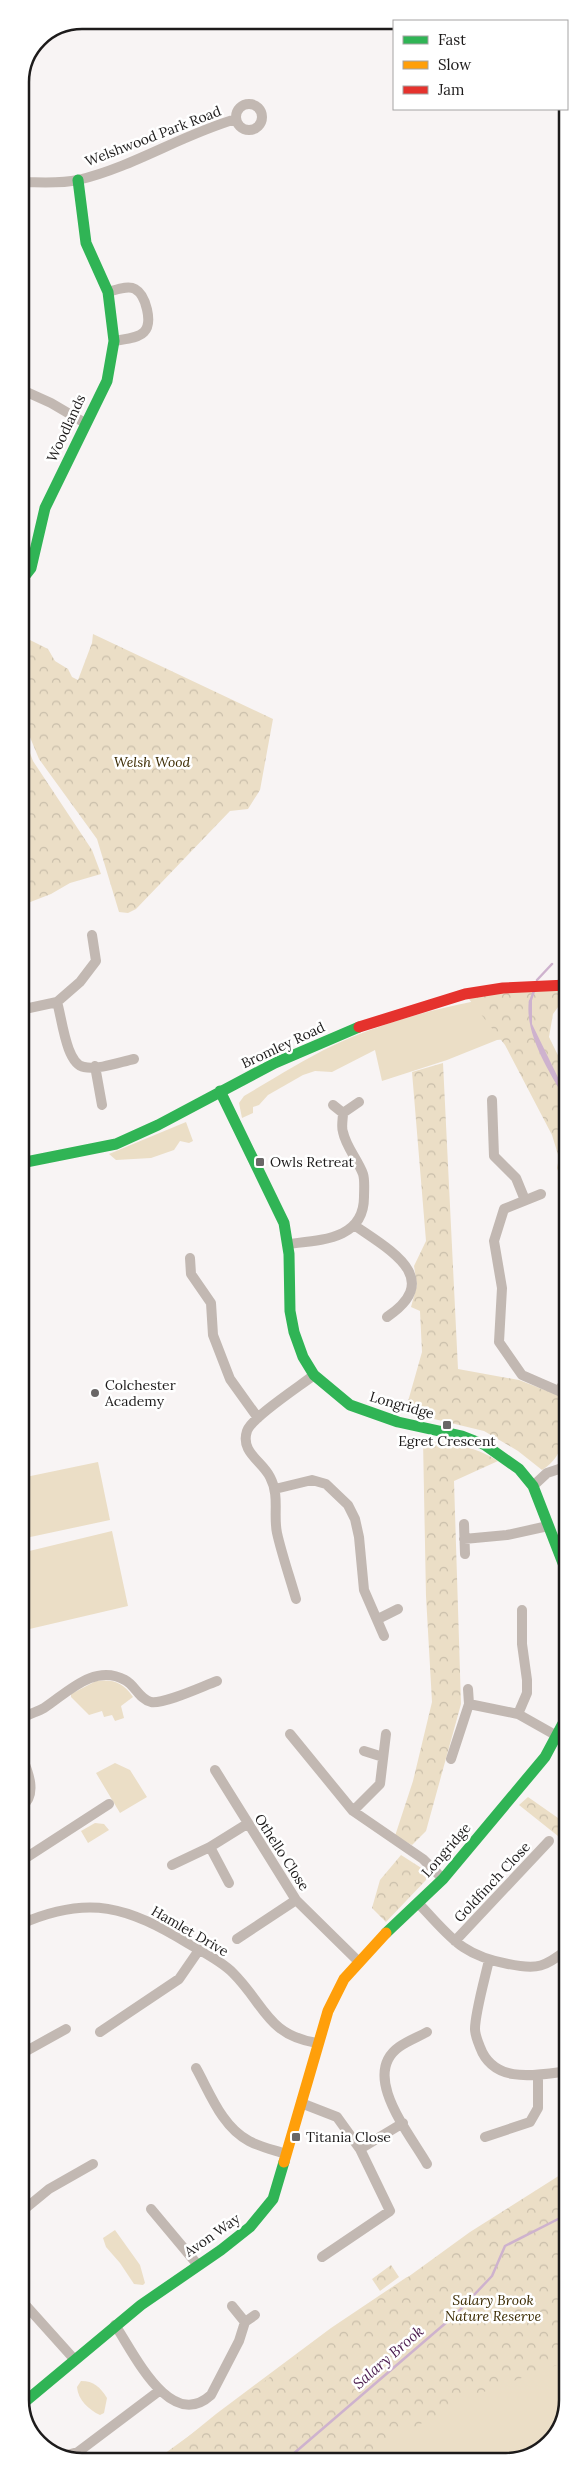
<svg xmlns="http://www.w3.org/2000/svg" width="588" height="2482" font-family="Lora,serif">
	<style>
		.grass { fill: #ebdec6 }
		.forest { fill: url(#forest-crowns) }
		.water { fill: #ceb2ce }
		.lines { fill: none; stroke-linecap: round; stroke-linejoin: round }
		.stream { stroke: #ceb2ce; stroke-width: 2.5 }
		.street { stroke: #c2b8b2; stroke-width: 10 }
		.fast { stroke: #30b455; stroke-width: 11 }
		.slow { stroke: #ff9f0a; stroke-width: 11 }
		.jam { stroke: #e5322d; stroke-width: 11 }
		.poi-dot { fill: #6a6767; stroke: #fff; stroke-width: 2 }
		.labels { text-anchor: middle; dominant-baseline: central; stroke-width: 5; stroke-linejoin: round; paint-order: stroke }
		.street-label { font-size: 14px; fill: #1d1b1b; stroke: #fff }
		.park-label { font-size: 14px; font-style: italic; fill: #3b2a00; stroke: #fff }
		.poi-label { font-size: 14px; fill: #1d1b1b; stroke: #fff; text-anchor: start }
		.water-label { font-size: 15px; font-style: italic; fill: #4a1b4d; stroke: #fff }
		.rim { fill: none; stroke: #1d1b1b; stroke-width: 2.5 }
	</style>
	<defs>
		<pattern id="forest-crowns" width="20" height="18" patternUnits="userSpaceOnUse" patternTransform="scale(1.25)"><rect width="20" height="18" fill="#ebdec6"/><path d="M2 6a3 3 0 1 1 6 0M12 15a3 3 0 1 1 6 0" fill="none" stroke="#c9beaa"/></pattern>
	</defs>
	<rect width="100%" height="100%" fill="#f8f4f4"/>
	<path class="grass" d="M526,993L567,1074L561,1146L508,1039L497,1040L447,1060L382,1081L375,1050L332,1072L315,1071L303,1075L268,1095L259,1105L253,1107V1113L242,1118L239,1103L244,1096C273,1079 303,1060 334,1045C394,1017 461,1002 526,993Z
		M186,1122L193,1141L189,1143L180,1141L174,1150L151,1158L116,1160L109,1154Z
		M98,1462L110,1520L21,1539V1478Z
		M112,1531L128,1606L21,1631V1553Z
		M96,1681C113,1679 123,1682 133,1697L121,1706L124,1718L115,1721L112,1715L104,1717L102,1711L89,1715L71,1697V1694Z
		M115,1763L130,1770L147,1797L120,1813L96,1773Z
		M95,1823L104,1824L109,1830L88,1843L81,1831Z
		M115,2230L140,2265L145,2283L143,2285L134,2284L120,2263L106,2247L103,2238Z
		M568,2239V2400L553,2441L518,2461L157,2462L216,2414L331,2328L407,2277Z
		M81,2381C94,2381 100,2387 107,2398L104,2413L100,2415C89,2410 78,2400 77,2387Z"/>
	<path class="forest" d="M93,634L273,719L260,790L248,809L230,811L136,909L128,913L119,912L97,839L39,759L20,713V692L27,667L26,638L48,649L55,661L68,669L72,677L78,680L92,643Z
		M20,727L33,761L92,850L101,874L70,883L51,894L20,906Z
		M567,989V998L563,1000L553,1014L549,1037L567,1074V1197L557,1168L559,1158L552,1135L505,1045L465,994Z
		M443,1063L458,1369L519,1380L568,1399C568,1425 566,1456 542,1470L518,1451L484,1431L405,1412L422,1352L420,1311L411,1307L417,1285L414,1266L426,1241L412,1072Z
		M423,1440C450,1443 475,1446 498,1461L454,1481L461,1704L426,1831L412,1845L395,1836L413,1781L432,1702L426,1596Z
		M528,1797L568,1825V1844L519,1805Z
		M401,1855L426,1871V1880L386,1922L372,1908L380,1880Z
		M568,2170V2361L470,2397L389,2441L372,2461L153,2462L470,2232Z
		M391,2265L399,2277L380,2291L372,2279Z"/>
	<path class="water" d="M529,1000H532V1024L567,1096V1102C550,1073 524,1034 529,1000Z"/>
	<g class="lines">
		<path class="stream" d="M537,980L552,964
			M530,1002L534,991
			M285,2461L455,2315L492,2276L505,2246L568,2214"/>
		<path class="street" d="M236 117a13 13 0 1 1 26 0a13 13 0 1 1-26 0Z
			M20,182C39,182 59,184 78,180C133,167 181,135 236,119
			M108,292C116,290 128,285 135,289C146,295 153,323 144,332C137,339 123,339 114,341
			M20,389L51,403L85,423
			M57,1002C62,1018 66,1064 84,1067C99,1070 120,1062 134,1059
			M20,1010L57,1002L80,982L96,961L92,935
			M95,1066L102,1105
			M492,1100L494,1156L516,1178L525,1200
			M333,1105L343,1113
			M541,1194L504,1209L494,1241L502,1288L499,1342L522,1375L568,1395
			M354,1225C388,1249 445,1278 387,1317
			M288,1244C320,1240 364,1240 364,1197C364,1190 365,1180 363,1174C358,1160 346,1147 343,1132C341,1127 343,1119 343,1113L359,1102
			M190,1258L191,1274L211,1303L213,1335L230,1379L258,1418
			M560,1390L567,1376
			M533,1486L547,1473L568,1466
			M275,1489L312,1480L326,1484L348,1505L355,1519L359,1537L364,1590L384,1636
			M464,1524L465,1554
			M464,1539L507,1535L548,1526
			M296,1599C290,1578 282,1555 277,1533C273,1514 280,1496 270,1477C262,1461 240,1452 247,1431C252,1417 300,1386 314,1375
			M378,1619L398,1609
			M468,1689L469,1704
			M518,1714L527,1693V1680L522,1644V1610
			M21,1721C25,1714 36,1713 44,1708C67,1693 94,1663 125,1680C135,1685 139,1699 151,1702C165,1704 203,1686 217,1681
			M290,1734L353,1811L423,1859L443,1879
			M364,1751L383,1757
			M21,1754C27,1769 39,1795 21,1807
			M451,1759L469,1704L518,1714L557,1736
			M215,1770L296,1900L358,1961
			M353,1811L380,1784L386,1734
			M210,1847L229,1883
			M21,1861L109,1804
			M172,1865L210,1847L247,1824
			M418,1903C451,1937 460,1955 508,1964C538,1970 545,1967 568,1949
			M21,1908L28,1921
			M21,1924C89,1894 128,1907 189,1944C203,1952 221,1961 233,1973C265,2005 267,2035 317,2043
			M237,1939L296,1900
			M455,1941L549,1841
			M489,1960C485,1978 475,2013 475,2029C475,2035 478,2042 480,2047C494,2085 537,2075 568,2071
			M100,2032L179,1979L199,1950
			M427,2032C418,2037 407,2041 399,2047C360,2075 410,2134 427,2164
			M21,2054L66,2029
			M196,2068C210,2093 222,2127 249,2141C260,2147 274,2150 286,2154
			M301,2103L337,2117L360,2149L390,2211L322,2257
			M485,2137L530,2122L538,2108V2075
			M360,2149L403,2123
			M151,2209L197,2264
			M21,2212L49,2189L93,2164
			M21,2300L74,2359
			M232,2306L245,2322
			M115,2325C134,2353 170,2432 211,2395L239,2341L245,2322L255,2315
			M63,2456L78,2452L159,2391"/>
		<path class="fast" d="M20,582L31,568L45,508L107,381L114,341L108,292L86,243L78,180
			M220,1091L284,1223L289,1254L290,1311L294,1332L303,1357L314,1375L350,1405L398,1422L462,1436L485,1445L519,1469L533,1486L568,1576
			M21,1163L116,1144L158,1125L275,1063L359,1027
			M386,1933L443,1879L545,1757L568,1714
			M21,2405L141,2305L221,2250L250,2227L273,2199L284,2162"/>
		<path class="slow" d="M284,2162L328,2011L344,1979L386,1933"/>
		<path class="jam" d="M359,1027L465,994L503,988L567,985"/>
	</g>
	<g class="poi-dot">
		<rect x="255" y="1157" width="10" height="10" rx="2.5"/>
		<circle cx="95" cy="1393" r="5"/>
		<rect x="442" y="1420" width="10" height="10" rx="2.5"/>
		<rect x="291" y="2132" width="10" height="10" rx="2.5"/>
	</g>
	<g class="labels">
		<g class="street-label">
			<text transform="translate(153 136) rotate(-21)">Welshwood Park Road</text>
			<text transform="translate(66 428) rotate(-65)">Woodlands</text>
			<text transform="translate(283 1045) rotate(-25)">Bromley Road</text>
			<text transform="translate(402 1405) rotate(16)">Longridge</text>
			<text transform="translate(446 1850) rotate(-49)">Longridge</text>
			<text transform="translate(282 1852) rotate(57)">Othello Close</text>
			<text transform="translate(492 1882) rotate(-47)">Goldfinch Close</text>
			<text transform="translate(190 1931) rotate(30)">Hamlet Drive</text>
			<text transform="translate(212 2235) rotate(-35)">Avon Way</text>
		</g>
		<g class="park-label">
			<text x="152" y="762">Welsh Wood</text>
			<text x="493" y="2300">Salary Brook<tspan x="493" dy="16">Nature Reserve</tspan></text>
		</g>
		<g class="poi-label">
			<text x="270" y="1162">Owls Retreat</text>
			<text x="105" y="1385">Colchester<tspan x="105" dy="16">Academy</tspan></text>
			<text x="447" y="1441" text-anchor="middle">Egret Crescent</text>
			<text x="306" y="2137">Titania Close</text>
		</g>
		<g class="water-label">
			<text transform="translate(388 2357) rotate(-41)">Salary Brook</text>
		</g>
	</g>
	<path d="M0 0H588V2482H0ZM82 29H506A53 53 0 0 1 559 82V2400A53 53 0 0 1 506 2453H82A53 53 0 0 1 29 2400V82A53 53 0 0 1 82 29Z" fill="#fff" fill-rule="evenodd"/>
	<path class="rim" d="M82 29H506A53 53 0 0 1 559 82V2400A53 53 0 0 1 506 2453H82A53 53 0 0 1 29 2400V82A53 53 0 0 1 82 29Z"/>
	<rect x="393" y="20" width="175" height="90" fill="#ffffff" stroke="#a5a4a4"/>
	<rect x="403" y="36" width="25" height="8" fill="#30b455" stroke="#a5a4a4"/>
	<text x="438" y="45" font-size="15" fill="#1d1b1b">Fast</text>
	<rect x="403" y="61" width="25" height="8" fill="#ff9f0a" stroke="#a5a4a4"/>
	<text x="438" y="70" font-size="15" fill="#1d1b1b">Slow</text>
	<rect x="403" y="86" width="25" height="8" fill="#e5322d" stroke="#a5a4a4"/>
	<text x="438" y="95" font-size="15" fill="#1d1b1b">Jam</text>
</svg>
